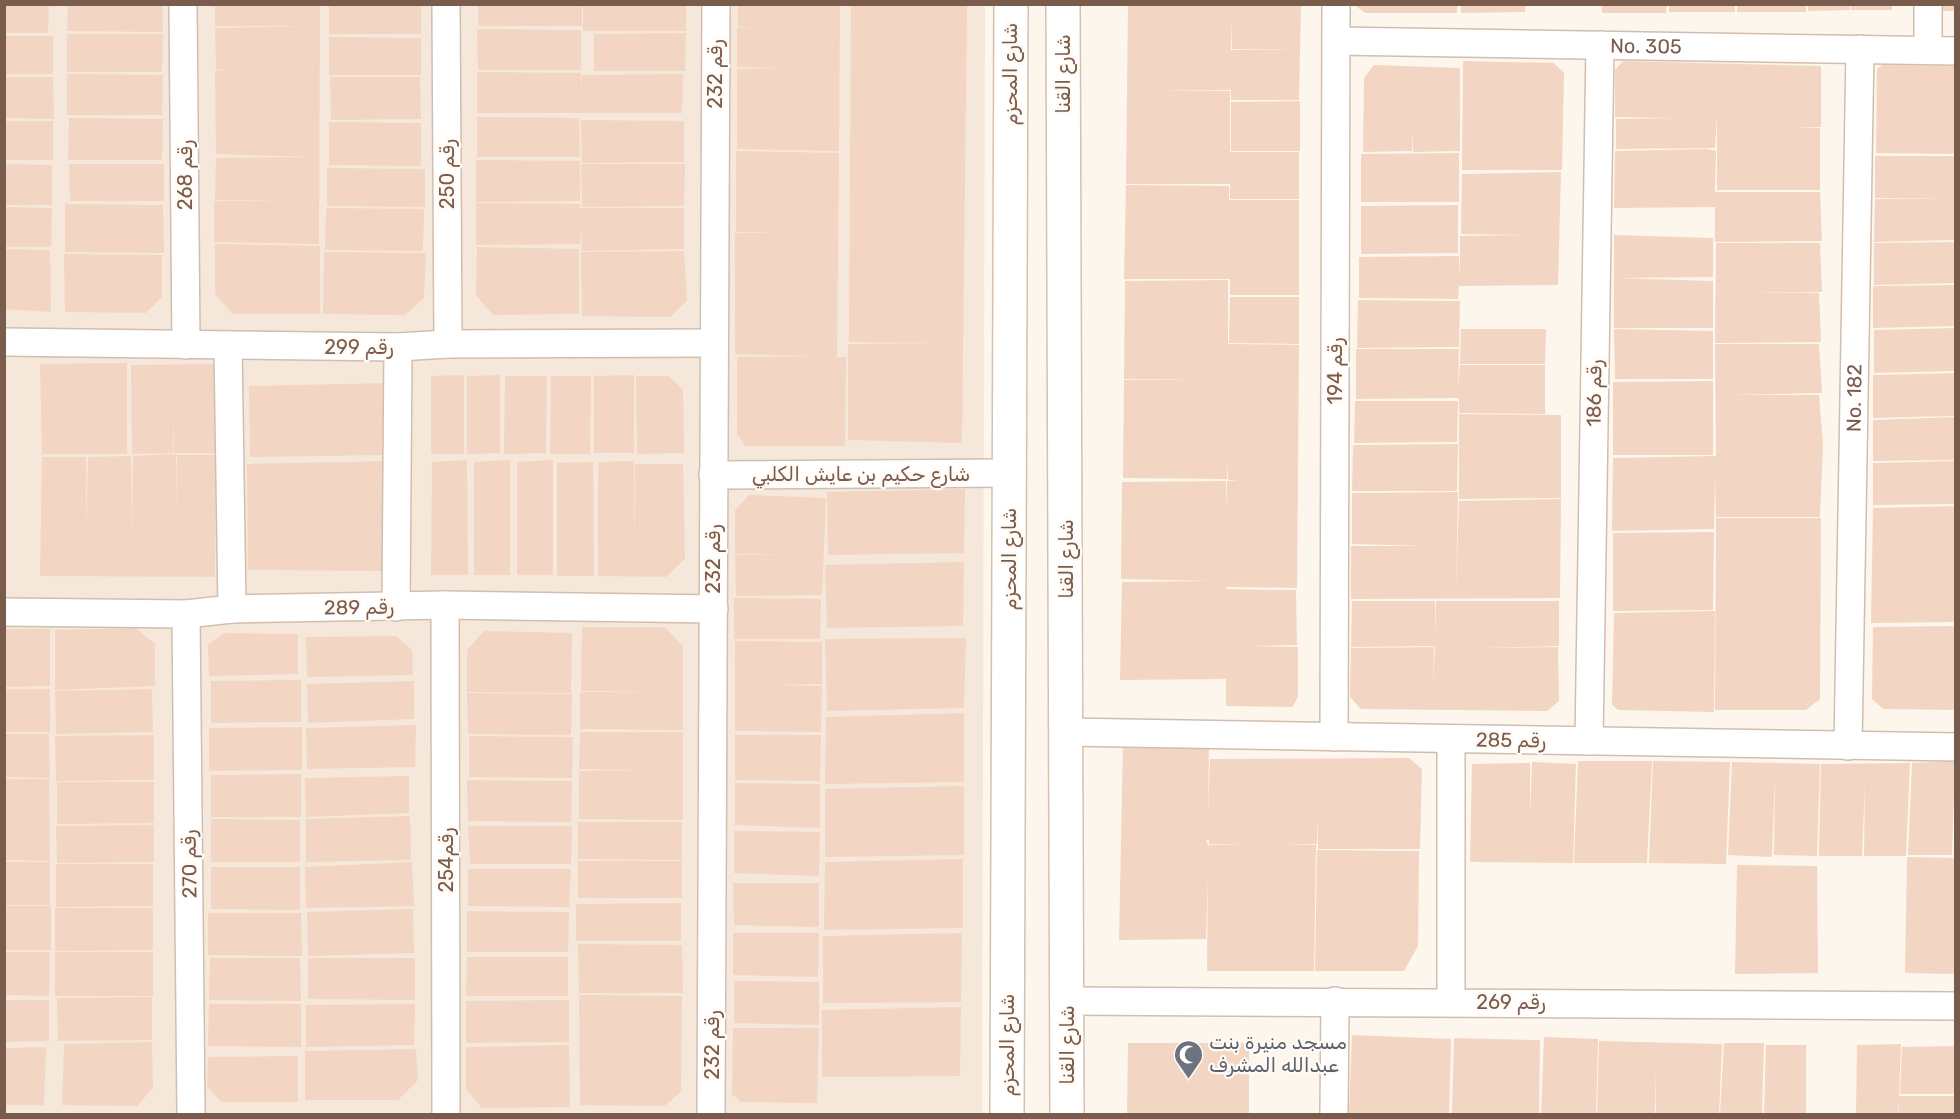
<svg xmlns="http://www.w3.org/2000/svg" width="1960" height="1119" font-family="Rubik,'Noto Naskh Arabic',sans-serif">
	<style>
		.residential { fill: #f5e8da }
		.building { fill: #f3d5c3; fill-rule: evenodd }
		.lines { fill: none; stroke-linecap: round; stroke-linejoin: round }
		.street-casing { stroke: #d1beb0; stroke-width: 30 }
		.secondary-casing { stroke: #d6c0b0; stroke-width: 36 }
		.street { stroke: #fff; stroke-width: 27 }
		.secondary { stroke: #fff; stroke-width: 33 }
		.labels { text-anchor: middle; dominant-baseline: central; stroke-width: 4.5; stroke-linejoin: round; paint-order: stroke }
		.street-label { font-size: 20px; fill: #7a5c4d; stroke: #fffaf3 }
		.worship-label { font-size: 20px; fill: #5b616d; stroke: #fffaf3; text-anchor: start }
	</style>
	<rect width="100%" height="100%" fill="#fdf6ec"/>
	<path class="residential" d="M5,5H985L982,1114H5Z"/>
	<path class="building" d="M4,4H49L48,33H4Z
		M68,4H162L163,32L67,31Z
		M215,4H320L319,244L214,242V201H292L215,200L216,158L317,157L216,154L215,70L231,69H216L215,28L314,26H215Z
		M329,4H421V34H329Z
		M478,4H582V26H478Z
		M583,4H686V31H583Z
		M738,4H840L839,151L737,149V69L786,68L737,67V28L756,27H738Z
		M851,4H967L962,443L848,440V344L947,343L849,342Z
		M1128,4H1301L1299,100H1231V90H1153L1230,91V152H1299V199H1230V184H1126ZM1231,21L1232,49L1294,50H1231Z
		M1353,4H1457V13H1365Z
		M1461,4H1525V12L1461,13Z
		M1602,4H1667L1666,13H1602Z
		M1669,4H1735V12H1669Z
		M1737,4H1806V12H1737Z
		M1808,4H1850V10L1808,11Z
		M1851,4H1892V10H1851Z
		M1932,4H1956V11H1931Z
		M477,29L581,30V70H478Z
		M686,33L685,71H594V34Z
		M67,34H163L162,72H67Z
		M5,36H53V74H5Z
		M329,37L421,38V75H329Z
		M1463,61L1554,63L1564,73L1562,170H1462Z
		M1623,61L1821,66V127L1795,128H1820V190H1717V117L1715,148L1616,149V119L1676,118L1615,117V70Z
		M1374,65L1460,68V151L1413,152V131L1412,151L1363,152L1364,78Z
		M1882,65L1956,66V154L1876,153L1877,69Z
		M477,72L581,73L582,93V75L683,74L682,113H477Z
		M67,74L163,75L162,115H67Z
		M4,77H53L54,119L4,118Z
		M330,77H420L421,119L331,120Z
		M1300,101V151H1231V102Z
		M477,117L579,118L580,157H477Z
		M69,118L163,119L162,160H68Z
		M581,120L684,121V162L582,163Z
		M4,121H53V160H4Z
		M329,122L421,123V166L329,165Z
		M1707,149L1716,151L1715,192H1820L1822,241L1715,242V207L1614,208L1615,151Z
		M736,151L839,153L837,357H846L845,446H745L737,434V357L819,356L735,354V233H785L736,232Z
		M1459,153V202H1361V154Z
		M1875,156H1956V240L1874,242L1875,199L1951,198H1875Z
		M476,160L580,161V201L476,202Z
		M5,164L52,165V205H5Z
		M69,164H164V201H70Z
		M581,164H685L684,206L582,207Z
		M327,168L425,169V207L327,206Z
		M1561,172L1558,285L1459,286L1458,299L1359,298V257L1459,256L1460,278V236L1529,235L1461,234L1462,174Z
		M1126,185L1229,186V200H1299V295H1230V279H1124Z
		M476,203L580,204V208H684V249L582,251L581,227L580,244L476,245Z
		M65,204L163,205L164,253L65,252Z
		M1458,205V253L1361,254V206Z
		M4,207L52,208L51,247H4Z
		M326,208L424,209L423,251L325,250Z
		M1614,235L1713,238V277L1617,278L1713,281V328H1614Z
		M1956,242V283L1874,285V243Z
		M1716,243H1820L1822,292L1753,293H1819L1821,342L1715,343Z
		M215,244L320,246V314H233L215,294Z
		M477,247L579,249V314L493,315L476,295Z
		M4,249L50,250L51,312L4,309Z
		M684,251L687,301L670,317L582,316L581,252Z
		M324,252L426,253L424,298L405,315L323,314Z
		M64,254L162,255V297L146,313L65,312Z
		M1228,280V344L1299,345L1297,588L1226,587V550V671V589L1296,590L1297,645L1251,646L1298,647V696L1293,707L1226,706V679L1120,680L1122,582L1211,581L1121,579L1122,482L1226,481L1227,514V481H1238L1228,480V460L1227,479L1123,478L1124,380H1200L1124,379L1125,281Z
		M1956,285V326L1873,328V286Z
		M1230,297H1299V344L1229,343Z
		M1358,300L1460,301L1459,347L1357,348Z
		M1956,328V371L1874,373V330Z
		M1461,329H1546L1545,364H1460Z
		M1614,329L1713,331V379H1615Z
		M1715,344H1819L1822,393L1726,395H1819L1823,444L1820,517H1716L1715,475L1714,529L1612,531L1613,458L1716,456Z
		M1356,349H1459L1458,388L1460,365H1545V414L1459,413V398L1356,399Z
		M127,363V454H42L40,364Z
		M215,364L216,453H174L173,410V453L132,454L131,365Z
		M1956,373V416L1873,418V375Z
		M464,375V454H431V376Z
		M500,375V453L467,454V376Z
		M634,375V453H594V376Z
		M505,376H547L546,453L504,454Z
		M551,376H591L590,454H550Z
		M636,376H668L683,389L684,453L637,454Z
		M1713,381V455H1613V382Z
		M388,383V455L250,457L249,386Z
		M1355,401H1458L1457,442L1354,443Z
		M1459,414L1561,415V498L1459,499Z
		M1956,417V460L1873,461V420Z
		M1458,444L1457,491H1352L1353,445Z
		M176,454V519L177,455H216L215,577L40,576L42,457H86V534L88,457L131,456L132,542L133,456Z
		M467,460L468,575H431L432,462Z
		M510,460V575H474V462Z
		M553,460V575H517V462Z
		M389,461L388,571L248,570L247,464Z
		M634,461L635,573V464H683L685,559L666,577L598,576V462Z
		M1956,461V504L1873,505V463Z
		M593,462L594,576H557V463Z
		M965,489L964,553L828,555L827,492Z
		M1458,492L1456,593L1459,501L1561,499L1560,598L1351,599V546H1426L1352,544V493Z
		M749,495L826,498L822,595L736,596L735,555H801L735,554V510Z
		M1956,506V622L1871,623L1873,508Z
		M1716,518H1821L1820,699L1806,710H1715Z
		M1714,532L1713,610L1613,611V533Z
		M964,562L963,626L827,628L825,565Z
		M734,598L821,599L820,639H734Z
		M1352,601H1435V638L1436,601H1559V646L1480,648L1558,647L1559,701L1547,711L1361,709L1350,697L1351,648L1434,647L1433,689L1435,646L1351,647Z
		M1715,611L1714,712L1618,710L1612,705L1614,613Z
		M1956,626V710L1883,709L1872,699L1873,627Z
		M582,627H665L683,646V730L580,729V692H674L581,691Z
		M136,628L155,644V686L55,690V630Z
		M4,629H50V686L4,687Z
		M484,631L572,633L571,693L467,692V650Z
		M225,633L298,634V674L209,676L208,644Z
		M396,636L412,650L413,675L307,677L306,637Z
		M966,638L964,708L827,711L825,639Z
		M735,641L822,642V684L769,685L822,686L821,732L735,731Z
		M301,680V722L211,723V681Z
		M414,681V719L308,723L307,684Z
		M4,689H50V732H4Z
		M152,689L153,732L56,734L55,691Z
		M467,693L572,694L571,735L468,734Z
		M964,713V782L825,784L826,717Z
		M416,725L415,767L307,769L306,728Z
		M302,727V770L209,771V728Z
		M580,732H683V820L579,819V771L645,770L579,769Z
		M4,734H49L50,778L4,777Z
		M154,735V780L56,781L55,736Z
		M735,735H821L820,781L735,780Z
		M469,736L573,737L572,778L469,777Z
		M1123,741H1209L1208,815L1210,759L1409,758L1422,769L1420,849H1318V815L1317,844L1282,845H1316L1314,971H1207L1208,874L1206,939L1119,940ZM1206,840H1209V844L1245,845H1208Z
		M1578,761H1652L1647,863H1574Z
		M1653,761L1730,762L1726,864L1649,863Z
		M1955,761L1952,855H1908L1912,763Z
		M1532,762L1576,764L1573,863L1470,862L1472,764L1530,763V817Z
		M1732,762L1820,764L1817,856L1774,855L1775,773L1772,857L1728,855Z
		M1910,763L1906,856H1864L1865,783L1862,856H1819L1821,764Z
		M301,774V817H211V775Z
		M409,776V813L306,817L305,778Z
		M4,779H49L50,861L4,860Z
		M467,780L572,781L571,822L468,821Z
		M57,782H154V823L57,824Z
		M735,783L820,784V828L735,825Z
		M964,786V855L825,857V789Z
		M410,816L411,860L306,862V819Z
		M211,819L300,820V862H211Z
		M578,822H682V860L578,859Z
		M154,825V862L57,863L56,826Z
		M468,826H572L571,864H470Z
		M734,831L820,832L819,876L734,873Z
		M1317,850L1419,851L1418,946L1404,971H1315Z
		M1907,857L1956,858V974L1905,973Z
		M963,859V928L824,930L825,862Z
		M578,861H682V898H578Z
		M4,862H50V905H4Z
		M412,862L414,906L306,908L305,867Z
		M56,864H153V906L56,907Z
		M1737,865L1817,866L1818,973L1735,974Z
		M211,867H300V910L211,909Z
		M468,869H571L569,907L468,906Z
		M733,883H819V927L734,925Z
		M681,903V941H576V904Z
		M4,906H51V950H4Z
		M55,908H153V950L55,951Z
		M413,909L414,953L308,956L307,912Z
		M467,911L569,912L568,952H467Z
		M208,913H301L302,956L208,955Z
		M733,933H819L818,977L733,975Z
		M962,933L961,1002L823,1003V936Z
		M578,944L682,945L683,993H579Z
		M4,952H50L49,996L4,995Z
		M55,952H153V996H55Z
		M467,957H568V996H466Z
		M210,958H300L301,1001L209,1000Z
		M308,958H415V1000L308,999Z
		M734,981L819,982V1025L734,1023Z
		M579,995L682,996L681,1091L672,1100L664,1106L580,1105Z
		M152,997V1040L58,1041L57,998Z
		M4,1000H49V1041L4,1042Z
		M569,1000V1042L466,1043V1001Z
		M209,1004H301V1047L208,1046Z
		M415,1004L414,1045L306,1047V1005Z
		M961,1007L960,1076L822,1077V1010Z
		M733,1028H819L817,1103L741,1102L732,1094Z
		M1352,1035L1451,1039L1449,1114H1349Z
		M1544,1037L1598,1039L1596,1114H1541Z
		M1454,1038L1540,1040L1539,1114H1452Z
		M1599,1041L1722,1044L1719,1114H1656V1067L1655,1114H1597Z
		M152,1042L153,1088L137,1106L62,1105L64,1044Z
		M1128,1043H1249V1114H1127Z
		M1724,1043H1764L1762,1114H1720Z
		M1901,1044L1899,1096H1956V1114H1899V1099L1898,1114H1856L1857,1045Z
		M569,1045L570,1107L482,1108L466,1089V1047Z
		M1766,1045H1806V1114H1764Z
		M1956,1046V1094H1900L1902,1047Z
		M46,1047L44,1105H4V1048Z
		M416,1049L418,1080L398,1100H305V1051Z
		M298,1056V1102H221L207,1086L208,1057Z"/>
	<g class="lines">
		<defs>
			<g id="street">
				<path d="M183,4L186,345"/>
				<path d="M446,4L448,344"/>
				<path id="s1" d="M1336,41L1956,51"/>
				<path d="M1928,50V4"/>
				<path d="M4,342L398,347L448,344L714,343"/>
				<path d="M228,345L232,609"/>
				<path d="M713,475L1009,473"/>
				<path d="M445,605L446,1114"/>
				<path d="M396,607L398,347"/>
				<path d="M4,612L186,614L232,609L445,605L714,609"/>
				<path d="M186,614L191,1114"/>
				<path d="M1067,732L1956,747"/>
				<path d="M1334,737L1336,4"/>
				<path d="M1589,741L1600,45"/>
				<path id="s2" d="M1848,746L1860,49"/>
				<path d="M1067,1001L1956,1006"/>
				<path d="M1451,1002V739"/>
				<path d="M711,1114L716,4"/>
				<path d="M1334,1114L1335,1001"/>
			</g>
			<path id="secondary" d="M1063,4L1067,1114
				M1007,1114L1011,4"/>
		</defs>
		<use href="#street" class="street-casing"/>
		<use href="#secondary" class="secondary-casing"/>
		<use href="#street" class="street"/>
		<use href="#secondary" class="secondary"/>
	</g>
	<defs>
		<symbol id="mosque-pin" viewBox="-11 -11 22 30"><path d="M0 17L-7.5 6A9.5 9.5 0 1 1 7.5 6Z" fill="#6b7280" stroke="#fffaf3"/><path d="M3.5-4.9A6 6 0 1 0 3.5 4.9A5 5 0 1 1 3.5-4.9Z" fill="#fff"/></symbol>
	</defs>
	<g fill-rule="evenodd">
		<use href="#mosque-pin" x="1172" y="1038" width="33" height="45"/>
	</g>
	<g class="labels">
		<g class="street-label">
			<text stroke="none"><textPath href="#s1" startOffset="310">No. 305</textPath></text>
			<text transform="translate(715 74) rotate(-90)">رقم 232</text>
			<text transform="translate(1010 74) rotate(-90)">شارع المحزم</text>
			<text transform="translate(1063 74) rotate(-90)">شارع القنا</text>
			<text transform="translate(447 174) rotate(-90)">رقم 250</text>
			<text transform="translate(185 175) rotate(-90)">رقم 268</text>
			<text x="359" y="347">رقم 299</text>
			<text transform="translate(1335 371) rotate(-90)">رقم 194</text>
			<text transform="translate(1594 393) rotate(-89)">رقم 186</text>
			<text stroke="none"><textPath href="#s2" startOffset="348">No. 182</textPath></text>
			<text x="861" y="474">شارع حكيم بن عايش الكلبي</text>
			<text transform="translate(713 559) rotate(-90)">رقم 232</text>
			<text transform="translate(1009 559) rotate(-90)">شارع المحزم</text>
			<text transform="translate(1066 559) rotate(-90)">شارع القنا</text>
			<text transform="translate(359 607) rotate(-1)">رقم 289</text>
			<text transform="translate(1511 740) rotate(1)">رقم 285</text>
			<text transform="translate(446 860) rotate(-90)">رقم254</text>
			<text transform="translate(189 864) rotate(-91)">رقم 270</text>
			<text x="1511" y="1002">رقم 269</text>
			<text transform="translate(712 1045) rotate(-90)">رقم 232</text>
			<text transform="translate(1007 1045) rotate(-90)">شارع المحزم</text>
			<text transform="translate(1067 1045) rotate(-90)">شارع القنا</text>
		</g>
		<g class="worship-label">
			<text x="1209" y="1042">مسجد منيرة بنت<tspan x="1209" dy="23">عبدالله المشرف</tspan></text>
		</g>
	</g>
	<rect width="1960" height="1119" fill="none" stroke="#7a5c4d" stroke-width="12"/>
</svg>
